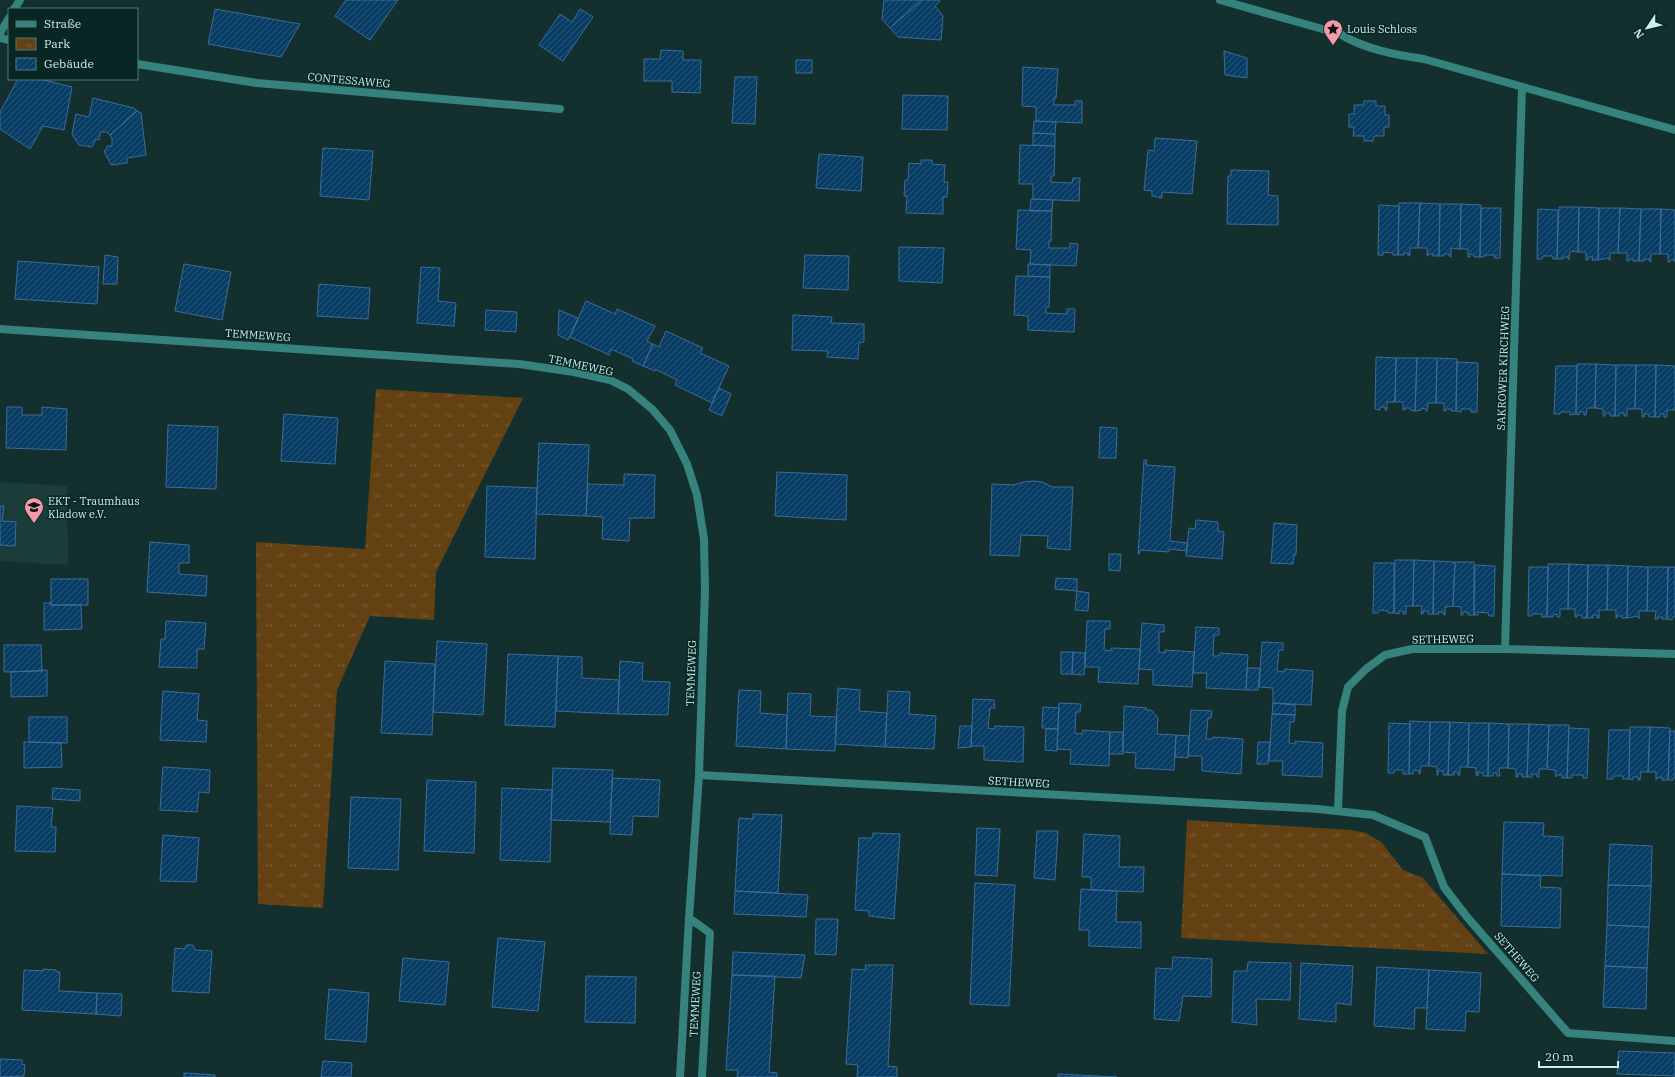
<svg xmlns="http://www.w3.org/2000/svg" width="1675" height="1077" font-family="'IBM Plex Serif',serif">
	<style>
		.built { fill: #1b3d3a }
		.park { fill: url(#park-tufts) }
		.building { fill: url(#building-hatch); stroke: #3c6c99 }
		.lines { fill: none; stroke-linecap: round; stroke-linejoin: round }
		.street { stroke: #36837d; stroke-width: 8 }
		.labels { text-anchor: middle; dominant-baseline: central; stroke-width: 3; stroke-linejoin: round; paint-order: stroke }
		.poi-label { font-size: 11px; fill: #c7f1ed; stroke: #082624; text-anchor: start }
		.street-label { font-size: 11px; fill: #c7f1ed; stroke: #082624 }
	</style>
	<defs>
		<pattern id="park-tufts" width="24" height="20" patternUnits="userSpaceOnUse"><rect width="24" height="20" fill="#644113"/><path d="M3 7l-1-3M5 7V3M7 7l1-3M15 17l-1-3M17 17v-4M19 17l1-3" fill="none" stroke="#795d36"/></pattern>
		<pattern id="building-hatch" width="6" height="6" patternUnits="userSpaceOnUse"><rect width="6" height="6" fill="#073c64"/><path d="M-1 1l2-2M0 6l6-6M5 7l2-2" fill="none" stroke="#2a597a"/></pattern>
	</defs>
	<rect width="100%" height="100%" fill="#13302e"/>
	<path class="built" d="M0,482L67,486L68,565L0,561Z"/>
	<path class="park" d="M376,389L523,398L436,572L434,620L370,616L337,690L323,908L258,904L256,542L365,549Z
		M1187,820L1351,830L1366,833L1381,842L1403,870L1423,878L1488,954L1181,938Z"/>
	<path class="building" d="M346,0H398L370,40L335,16Z
		M884,0H922L890,28L882,19Z
		M922,0H939L940,1L935,6L943,16L941,40L898,37L890,28Z
		M215,9L300,24L281,57L208,44Z
		M580,9L593,17L563,61L539,45L560,14L572,22Z
		M661,50L683,51V60H701L700,93L672,92V81H644V59H660Z
		M1224,51L1247,58V78L1225,75Z
		M796,60H812V73H796Z
		M1023,67L1058,69L1056,98H1054V105H1075V101H1082V123L1036,121V107L1022,106Z
		M735,77H757L755,124L732,123Z
		M18,79H40L72,87L64,130L43,126L30,149L0,129V112Z
		M903,95L948,96L947,130L902,129Z
		M93,98L134,108L137,111L110,135L107,132H100L99,140L96,139L92,147L79,145L72,134L76,114L89,117Z
		M1364,101H1376V106H1385V115H1389V127H1384V136H1374L1373,141H1364V136H1353L1354,127H1349V114H1354V105H1363Z
		M137,111L141,113L146,155L127,158V163L111,165L104,151L106,149L107,146H112V138L110,135Z
		M1034,121L1056,122L1055,134L1033,133Z
		M1033,133L1055,134V146L1033,145Z
		M1155,138L1197,141L1192,194L1162,192V198L1152,196V191L1144,190L1148,150L1154,151Z
		M1020,145L1055,146L1054,176H1051V182L1072,183L1073,178H1080L1079,201L1033,199V184H1019Z
		M323,148L373,151L369,200L320,196Z
		M819,154L863,157L861,191L816,188Z
		M921,160H932V164L945,165L944,182H948L947,197H943V214L906,213L907,196H904L905,180H908L909,163L921,164Z
		M1231,170L1269,171L1268,195L1278,196V225L1227,224L1228,176H1231Z
		M1031,199L1053,200L1052,211H1030Z
		M1399,203H1420L1418,248H1410V255L1408,256V253H1404V255H1398Z
		M1420,203L1440,204L1439,256H1433V254H1428V256H1427V248H1418Z
		M1440,204H1461L1460,249L1451,248V257L1449,256V254H1444V256H1439Z
		M1461,204L1481,205L1480,257H1474V255L1470,254V257H1468V249H1460Z
		M1379,205L1399,206L1398,255H1393V253L1383,252V255H1378Z
		M1559,207H1579L1578,252L1570,251L1569,260L1568,259V257H1563V259H1557Z
		M1579,207L1599,208L1598,260H1592L1593,257H1588V260H1586V252H1578Z
		M1481,208H1501L1500,258H1494L1495,255H1484V257H1480Z
		M1599,208H1620L1618,253H1610V260H1609V258L1598,260Z
		M1620,208L1641,209L1639,261H1633V259H1629V261H1627V253H1618Z
		M1538,209L1558,210L1557,259H1553L1552,256H1543L1542,259H1537Z
		M1641,209H1661L1660,254H1651V262L1649,261V259H1645L1644,261H1639Z
		M1661,209L1675,210V262L1674,260H1670V262H1668V254H1660Z
		M1018,210L1052,211L1051,241H1049V248H1070V243L1078,244L1076,266L1030,264L1031,250L1016,249Z
		M899,247L944,248L942,283L899,281Z
		M105,255L118,257L117,284H103Z
		M805,255L849,256L848,290L803,288Z
		M18,261L99,267L97,304L15,299Z
		M184,264L231,272L222,320L175,311Z
		M1028,264L1050,265V277L1028,276Z
		M421,267L440,268L438,301L456,303L454,326L417,323Z
		M1016,276L1050,277L1049,307H1046V313L1067,314V309H1075L1074,332L1028,330V316L1014,315Z
		M319,284L370,288L368,319L317,316Z
		M586,301L615,314L617,309L655,326L647,341L653,344L643,366L632,361L633,359L611,349L609,355L570,337Z
		M486,310L517,312L516,332L485,330Z
		M559,310L578,318L568,340L558,335Z
		M793,315L832,317L831,323L864,324V342L859,343L858,359L827,357L828,351L792,350Z
		M666,331L703,348L700,353L729,366L712,403L675,385L677,380L655,369V371L643,366L653,344L659,347Z
		M1376,357L1396,358L1395,402H1387V410H1385V407H1380V410L1375,409Z
		M1396,358H1417L1415,411L1410,410V408H1405V410H1403V402H1395Z
		M1417,358H1437L1436,403H1428L1427,411H1426V409L1421,408V410L1415,411Z
		M1437,358L1457,359L1456,411H1451V409H1446V411H1444V403H1436Z
		M1457,362L1478,363L1477,412H1471V409H1461V412L1456,411Z
		M1577,364H1596L1595,408H1587L1586,415H1584V412H1579V415L1576,414Z
		M1596,364L1616,365L1615,416H1610V413H1605V416H1603V409L1595,408Z
		M1616,365H1636L1635,409H1627V416H1624V413H1619V416H1615Z
		M1636,365H1656L1655,417H1649V414H1644L1645,417H1642V409H1635Z
		M1656,365L1675,366V410H1667V417H1664V414H1660V417H1655Z
		M1556,366H1577L1576,414L1570,415V412H1560V414H1554Z
		M719,388L731,394L722,416L709,410Z
		M7,407H22V415H42V407L67,409L66,450L6,448Z
		M284,414L338,418L335,464L281,461Z
		M168,425L218,427L216,489L166,487Z
		M1100,427L1117,428L1116,458H1099Z
		M539,443L589,445L586,516L536,514Z
		M1144,460H1147L1146,465L1175,467L1170,541L1187,543V551L1169,549V552L1140,550L1139,554H1138Z
		M777,472L847,475L846,520L775,516Z
		M624,474L655,475L654,518H630L629,541L602,539L603,517L586,516L588,484L624,485Z
		M1034,481L1043,482L1052,487H1073L1070,550L1047,548L1048,536L1021,535L1019,556L990,555L992,484L1014,485L1023,482Z
		M487,486L537,488L535,559L485,557Z
		M0,506H4L2,521L16,522L15,546L0,545Z
		M1196,520L1218,522V531L1224,532L1222,559L1186,556L1189,528L1195,529Z
		M1274,523L1297,525L1296,555H1294L1293,564L1271,563Z
		M150,542L189,545V563H179V574L207,576L206,596L147,592Z
		M1109,554H1121L1120,571L1109,570Z
		M1395,560H1414L1413,606H1406V614H1403V611H1399V614L1394,613Z
		M1414,560L1434,561L1433,614H1428V611H1423V614H1421L1422,606H1413Z
		M1434,561L1455,562L1453,606L1445,607V615L1443,614V612H1438L1439,614H1433Z
		M1455,562H1474V615H1468V612H1463V615H1461V607L1453,606Z
		M1374,563H1394V613H1388V611L1379,610L1378,613H1373Z
		M1548,564H1569L1568,609H1560V617H1557V614L1553,615V617H1547Z
		M1569,564L1588,565L1587,618H1582V615H1577V617H1575V609H1568Z
		M1475,565L1495,566L1494,616H1489L1488,613L1478,612V615H1474Z
		M1588,565H1608L1607,610H1599V618H1597V615H1593V618H1587Z
		M1608,565L1628,566L1627,618H1622V616H1617V618H1616V610H1607Z
		M1628,566L1648,567L1647,611H1639V619L1638,616L1627,618Z
		M1529,567H1548L1547,617H1542V614H1532V616H1528Z
		M1648,567H1668L1667,619H1662V617H1658V619H1655L1656,611H1647Z
		M1668,567H1675V617H1672V620L1667,619Z
		M1056,578L1077,579V591L1055,589Z
		M51,579H88V605H51Z
		M1077,591L1089,593L1088,611L1075,610Z
		M44,603H51V605H81L82,629L44,630Z
		M166,621L206,623L204,649H197V668L159,667L161,639H165Z
		M1087,621H1110V629H1105L1104,650L1111,651V648L1140,649L1138,684L1098,682L1099,667H1085Z
		M1142,623L1164,625V632H1159V652L1165,653V650L1194,652L1192,687L1153,685V670L1139,669Z
		M1196,627L1219,628V635H1214L1213,656H1219L1220,653L1248,655L1246,690L1206,688L1207,673H1193Z
		M437,641L487,644L483,715L433,712Z
		M1262,642L1283,643V650H1279L1277,671L1284,672L1285,669L1313,671L1311,705L1273,703V688L1259,687Z
		M4,645H41L42,671L4,672Z
		M1061,652H1073L1072,674H1061Z
		M1073,652L1085,653L1084,675L1072,674Z
		M508,654L558,656L555,727L505,725Z
		M558,656L582,657V678L619,680L618,714L556,711Z
		M385,661L435,664L432,735L381,733Z
		M620,661L643,663L642,681L670,682L668,715L618,714Z
		M1247,668H1260L1258,690H1246Z
		M47,670V696L11,697V672Z
		M838,688L860,690L859,711L887,713L885,747L835,744Z
		M739,690L761,691L760,713L787,715L786,749L736,746Z
		M163,691L199,694L197,720L207,721L206,742L160,740Z
		M888,691L910,692L909,714L936,716L934,749L885,747Z
		M788,693L811,694L810,716L837,717L835,751L786,749Z
		M973,699L994,700L995,708H990L988,728L995,729V726L1024,727L1023,762L984,760V746H971Z
		M1059,703L1081,704L1080,712H1076L1075,733L1082,734L1083,730L1110,732L1109,766L1070,764L1071,750L1057,749Z
		M1273,703L1295,705V715L1272,714Z
		M1124,706L1147,708L1146,710H1151L1158,718L1157,734L1176,735L1174,770L1135,768L1136,753L1123,752Z
		M1043,707L1059,708L1058,729L1042,728Z
		M1191,710L1212,711L1211,718H1208L1206,739H1213V737L1243,739L1241,774L1202,771V756H1188Z
		M1272,714L1295,715L1294,722H1290L1289,743L1295,744V741L1323,743L1322,777L1282,775L1283,761H1269Z
		M29,717H67V743L29,742Z
		M1410,721L1430,722L1429,766H1421L1420,774H1419V771L1414,770L1413,774H1409Z
		M1430,722H1450L1448,775H1443V771H1438V775H1437V767L1429,766Z
		M1450,722L1469,723L1468,767H1460V775H1458V772H1454V775H1448Z
		M1389,723L1410,724L1409,774H1403V770H1394V773H1388Z
		M1469,723H1489L1488,776H1483V773L1478,772V776L1476,775V768L1468,767Z
		M1489,723L1509,724L1508,768H1499L1500,776H1497V773H1493V776H1488Z
		M1509,724H1529L1527,777H1522V774H1518V777H1516V769L1508,768Z
		M1529,724L1549,725L1547,769H1539V777H1537L1536,774H1532V777H1527Z
		M1549,725H1569L1567,778H1562V775H1557L1556,777L1555,770L1547,769Z
		M960,726H972L971,747L958,748Z
		M1630,727H1650L1648,772H1641L1640,780H1638V777H1633V780L1629,779Z
		M1650,727L1670,728L1668,780H1662V777L1657,778L1656,780V772H1648Z
		M1569,728L1589,729L1587,778H1583V775H1572V778H1567Z
		M1046,729H1058L1057,751L1045,750Z
		M1609,730H1630L1629,779H1623V776H1614L1613,779H1607Z
		M1670,731H1675V778H1673V780H1668Z
		M1110,732H1123V754H1109Z
		M1176,735L1189,736L1188,758L1175,757Z
		M24,742L61,743L62,767L24,768Z
		M1258,742H1270L1268,764H1257Z
		M163,767L210,770L209,793L199,792L197,812L160,810Z
		M553,768L613,770L610,822L551,820Z
		M612,778L660,780L658,817L633,816L632,835L610,834Z
		M427,780L476,782L474,853L424,851Z
		M53,788L80,790V801L52,799Z
		M502,788L552,790L550,862L500,860Z
		M351,797L401,799L398,870L348,868Z
		M17,806L53,808L51,827H56L55,852L15,851Z
		M753,814L782,815L778,893L735,891L739,818L753,819Z
		M1504,822L1544,823L1543,836L1563,837L1562,876L1502,874Z
		M977,828L1000,829L997,876L975,875Z
		M1037,831H1058L1055,880L1034,878Z
		M873,833L900,834L894,919L869,916V911L855,910L859,838H872Z
		M1084,834L1120,836L1119,867H1144L1143,892L1091,890V877H1082Z
		M163,835L199,838L196,882L160,881Z
		M1610,844L1652,846L1651,886L1608,885Z
		M1502,874L1541,876L1540,887L1561,888L1560,928L1501,926Z
		M975,883L1015,885L1009,1006L970,1004Z
		M1608,885L1651,886L1649,927L1607,925Z
		M1081,889L1117,891L1116,922H1141V948L1089,946V930H1079Z
		M735,891L808,895L806,917L734,914Z
		M816,919H838L836,955L815,954Z
		M1607,925L1649,927L1647,968L1605,966Z
		M498,938L545,942L538,1011L492,1007Z
		M187,945H193L195,950L212,951L209,993L172,991L175,948L184,949Z
		M733,952L805,955L801,978L732,975Z
		M1173,957L1212,959L1211,997L1183,996L1179,1021L1154,1019L1156,968L1172,969Z
		M403,958L449,962L445,1005L399,1001Z
		M1248,962L1291,963L1290,1000L1256,999L1257,1025L1232,1022L1234,971H1247Z
		M1301,963L1353,966L1351,1005L1336,1003V1022L1299,1019Z
		M865,965H893L888,1066L897,1067V1077H857L858,1065L846,1064L852,969L866,970Z
		M1605,966L1647,968L1646,1009L1603,1007Z
		M1377,967L1429,970L1427,1008H1415L1414,1029L1374,1026Z
		M43,969L56,970L57,972H60L59,991L97,993L96,1014L22,1010L24,970L44,971Z
		M1429,970L1481,973L1479,1012L1466,1011L1465,1031L1426,1029Z
		M732,975L775,976L769,1072L777,1073V1077H737L738,1070H726Z
		M586,976L636,977L635,1023L585,1022Z
		M329,989L369,993L366,1042L325,1039Z
		M97,993L122,994L121,1016L96,1014Z
		M1619,1051L1675,1053V1076L1617,1074Z
		M0,1059L22,1060V1064L25,1065L24,1076L0,1077Z
		M323,1061L352,1063L351,1077H321Z
		M184,1073L215,1075V1077H184Z
		M1058,1074L1117,1077H1058Z"/>
	<g class="lines">
		<path class="street" d="M1220,0L1340,34C1364,49 1396,55 1424,59L1675,130
			M14,9L20,0
			M0,33L9,18
			M0,38L9,40
			M137,64L257,83L560,109
			M0,329L519,364L574,372L610,380L628,389L652,409L670,430L687,464L697,495L704,539L705,591L699,775L689,918L680,1077
			M1505,649L1522,87
			M699,775L1318,809L1373,815L1425,837L1444,887L1467,917L1568,1033L1675,1041
			M1338,810L1342,711L1348,687L1366,669L1385,655L1412,649H1505L1675,654
			M689,918L710,933L702,1077"/>
	</g>
	<defs>
		<symbol id="sight-pin" viewBox="-11 -11 22 30"><path d="M0 17L-7.5 6A9.5 9.5 0 1 1 7.5 6Z" fill="#f39aaa" stroke="#082624"/><path d="M0-6L1.8-2.2L6-1.7L2.9 1.2L3.7 5.4L0 3.3L-3.7 5.4L-2.9 1.2L-6-1.7L-1.8-2.2Z" fill="#111"/></symbol>
		<symbol id="school-pin" viewBox="-11 -11 22 30"><path d="M0 17L-7.5 6A9.5 9.5 0 1 1 7.5 6Z" fill="#f39aaa" stroke="#082624"/><path d="M0-5L7-2L0 1L-7-2ZM-4 1L0 2.5L4 1V4Q0 6-4 4Z" fill="#111"/></symbol>
	</defs>
	<g fill-rule="evenodd">
		<use href="#sight-pin" x="1322" y="18" width="22" height="30"/>
		<use href="#school-pin" x="23" y="496" width="22" height="30"/>
	</g>
	<g class="labels">
		<g class="poi-label">
			<text x="1347" y="29">Louis Schloss</text>
			<text x="48" y="501">EKT - Traumhaus<tspan x="48" dy="13">Kladow e.V.</tspan></text>
		</g>
		<g class="street-label">
			<text transform="translate(349 80) rotate(5)">CONTESSAWEG</text>
			<text transform="translate(258 335) rotate(4)">TEMMEWEG</text>
			<text transform="translate(581 365) rotate(12)">TEMMEWEG</text>
			<text transform="translate(1503 368) rotate(-88)">SAKROWER KIRCHWEG</text>
			<text transform="translate(1443 639) rotate(-1)">SETHEWEG</text>
			<text transform="translate(691 673) rotate(-88)">TEMMEWEG</text>
			<text transform="translate(1019 782) rotate(3)">SETHEWEG</text>
			<text transform="translate(1517 957) rotate(49)">SETHEWEG</text>
			<text transform="translate(695 1004) rotate(-87)">TEMMEWEG</text>
		</g>
	</g>
	<rect x="8" y="8" width="130" height="72" fill="#082624" stroke="#547774"/>
	<rect x="16" y="21" width="20" height="6" fill="#36837d" stroke="#547774"/>
	<text x="44" y="28" font-size="12" fill="#c7f1ed">Straße</text>
	<rect x="16" y="38" width="20" height="12" fill="url(#park-tufts)" stroke="#547774"/>
	<text x="44" y="48" font-size="12" fill="#c7f1ed">Park</text>
	<rect x="16" y="58" width="20" height="12" fill="url(#building-hatch)" stroke="#547774"/>
	<text x="44" y="68" font-size="12" fill="#c7f1ed">Gebäude</text>
	<g transform="translate(1647 28) rotate(235)" stroke="#082624" stroke-width="3" paint-order="stroke">
	<path d="M0-3L7 15L0 10L-7 15Z" fill="#c7f1ed"/>
	<text y="-6" font-size="11" font-weight="bold" text-anchor="middle" fill="#c7f1ed">N</text>
	</g>
	<path d="M1539 1061v6h79v-6" fill="none" stroke="#c7f1ed" stroke-width="2"/>
	<text x="1545" y="1061" font-size="12" fill="#c7f1ed" stroke="#082624" stroke-width="3" paint-order="stroke">20 m</text>
</svg>
